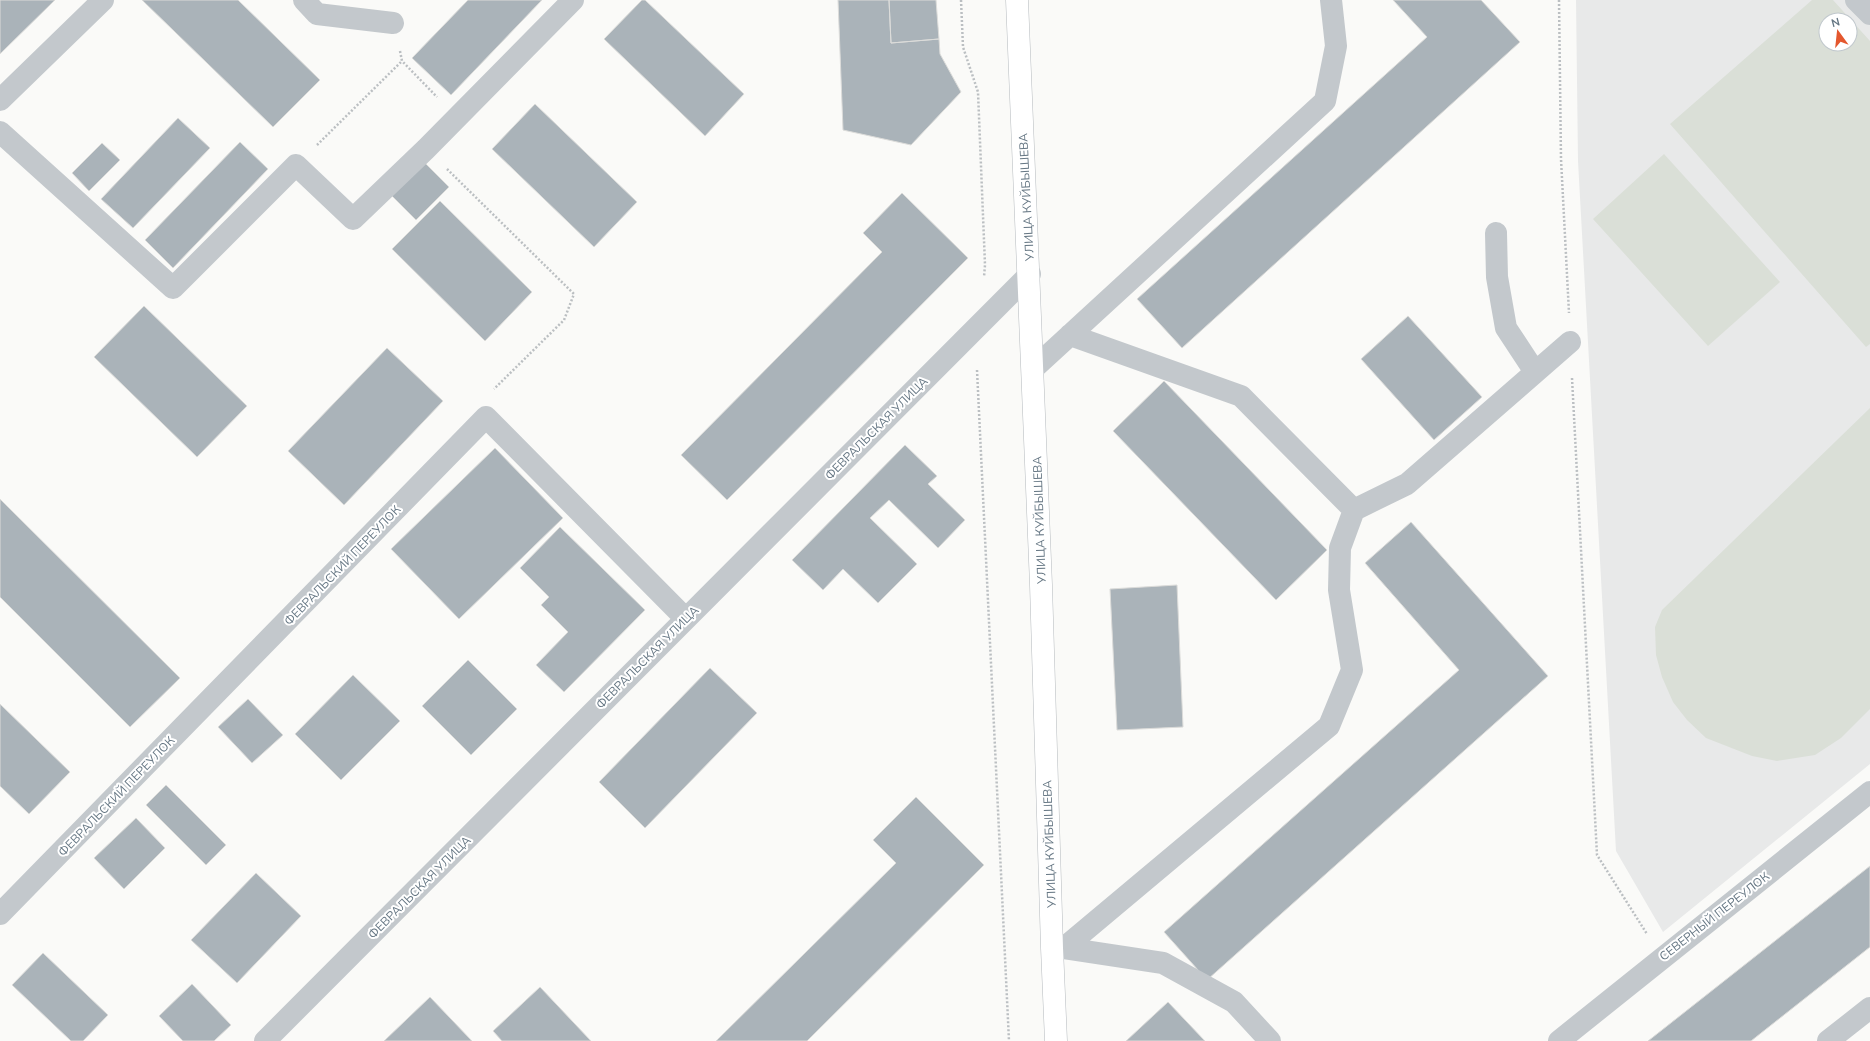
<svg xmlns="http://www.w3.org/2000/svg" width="1870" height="1041" font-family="Mulish,sans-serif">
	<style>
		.built { fill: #e8e9e9; fill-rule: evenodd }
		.green { fill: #dadfd7; fill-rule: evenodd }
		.building { fill: #aab3b9; stroke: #dcdcda }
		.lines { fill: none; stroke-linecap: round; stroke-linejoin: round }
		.major-casing { stroke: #b5babe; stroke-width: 23 }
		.path { stroke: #bbbfc2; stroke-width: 2.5; stroke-dasharray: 2 2; stroke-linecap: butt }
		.minor { stroke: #c3c8cc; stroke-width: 22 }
		.major { stroke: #fff; stroke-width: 22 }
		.labels { text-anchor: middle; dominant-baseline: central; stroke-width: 4; stroke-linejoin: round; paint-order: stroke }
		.street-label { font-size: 12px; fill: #657683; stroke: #fff }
	</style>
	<rect width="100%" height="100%" fill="#fafaf8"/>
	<path class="built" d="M1576,0H1870V764L1663,932L1616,851L1578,161ZM1826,20H1850V44H1826Z"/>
	<path class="green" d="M1812,0H1833L1870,41V344L1866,347L1670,124ZM1826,20H1850V44H1826Z
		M1664,154L1780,282L1708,346L1593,219Z
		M1870,408V709L1841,738L1815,755L1777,761L1752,756L1706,738L1687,720L1673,702L1662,677L1656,655L1655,627L1662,610Z"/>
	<path class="building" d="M0,0H55L0,54Z
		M142,0H238L320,80L273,127Z
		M468,0H542L451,95L412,58Z
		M642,0H645L744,94L705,136L604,39Z
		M838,0H889L891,43L939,39L940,54L961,92L911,145L843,130Z
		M889,0H936L939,39L891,43Z
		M1393,0H1481L1520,42L1182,348L1137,299L1427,37Z
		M535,104L637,202L594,247L492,149Z
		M178,118L210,148L133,228L101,199Z
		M240,142L268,169L173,268L145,240Z
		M102,143L120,160L89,191L72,173Z
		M424,162L449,187L416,220L391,195Z
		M902,193L968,258L727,500L681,455L882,252L863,233Z
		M440,201L532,292L485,341L392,249Z
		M144,306L247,406L197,457L94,357Z
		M1408,316L1482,397L1434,440L1361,359Z
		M387,348L443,401L344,505L288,451Z
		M1164,381L1327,550L1276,600L1113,431Z
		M905,445L937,476L928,484L965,520L938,548L889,500L870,518L917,564L878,603L843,569L823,590L792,560Z
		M495,448L563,518L459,619L391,549Z
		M0,499L180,678L130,727L0,597Z
		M1411,522L1548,676L1207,980L1164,932L1459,670L1365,563Z
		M560,527L645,610L564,692L536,665L568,632L541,605L549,597L520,568Z
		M1177,585L1183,727L1117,730L1110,589Z
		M468,660L517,709L471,755L422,706Z
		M710,668L757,713L645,828L599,782Z
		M353,675L400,721L341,780L295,734Z
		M248,699L283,735L252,763L218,727Z
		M0,704L70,772L29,814L0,786Z
		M166,785L226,845L206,865L146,805Z
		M916,797L984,865L807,1041H716L896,863L873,840Z
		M136,818L165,848L124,889L94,858Z
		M1870,866V947L1751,1041H1648Z
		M256,873L301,916L237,983L191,940Z
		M43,953L108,1015L83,1041H71L12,985Z
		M192,984L231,1025L214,1041H183L159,1016Z
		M540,987L591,1041H502L493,1031Z
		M430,997L472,1041H384Z
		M1168,1002L1205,1041H1126Z"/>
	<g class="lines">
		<defs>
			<path id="major" d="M1017,0L1041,585L1052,948L1056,1041"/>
		</defs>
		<use href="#major" class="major-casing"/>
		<path class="path" d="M961,0L963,47L978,92L985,265L984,277
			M1559,0L1561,159L1569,313
			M400,51L402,61L437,97
			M317,145L402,61
			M447,169L574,294L564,320L494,389
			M977,370L1009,1041
			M1572,378L1597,855L1647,934"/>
		<path class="minor" d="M304,0L317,14L393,23
			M1856,0L1870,14
			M0,100L103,0
			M0,132L173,288L296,165L353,219L426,149L573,0
			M1496,233L1497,277L1506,328L1535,372
			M1033,369L1325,101L1336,46L1331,0
			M1354,510L1407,484L1570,342
			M0,914L486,417L686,619
			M1055,948H1064L1163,963L1234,1002L1270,1041
			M1064,948L1329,726L1352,670L1339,590L1340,548L1354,510L1241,396L1070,335
			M265,1041L1030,274
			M1559,1041L1870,792
			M1828,1041L1870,1008"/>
		<use href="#major" class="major"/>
	</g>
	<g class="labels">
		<g class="street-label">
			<text transform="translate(1026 197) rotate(-93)">УЛИЦА КУЙБЫШЕВА</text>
			<text transform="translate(876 428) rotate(-45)">ФЕВРАЛЬСКАЯ УЛИЦА</text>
			<text transform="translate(1039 520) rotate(-92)">УЛИЦА КУЙБЫШЕВА</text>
			<text transform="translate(342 565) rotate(-46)">ФЕВРАЛЬСКИЙ ПЕРЕУЛОК</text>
			<text transform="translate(647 657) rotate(-45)">ФЕВРАЛЬСКАЯ УЛИЦА</text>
			<text transform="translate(116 796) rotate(-46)">ФЕВРАЛЬСКИЙ ПЕРЕУЛОК</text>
			<text transform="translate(1049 844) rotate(-92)">УЛИЦА КУЙБЫШЕВА</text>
			<text transform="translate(419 887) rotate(-45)">ФЕВРАЛЬСКАЯ УЛИЦА</text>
			<text transform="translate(1714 916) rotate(-38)">СЕВЕРНЫЙ ПЕРЕУЛОК</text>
		</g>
	</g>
	<g transform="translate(1838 32) rotate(345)"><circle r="19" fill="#ffffff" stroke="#c1c8cd"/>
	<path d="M0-3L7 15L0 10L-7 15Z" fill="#e4572e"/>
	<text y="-6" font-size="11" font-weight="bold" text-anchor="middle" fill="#657683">N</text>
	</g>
</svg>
